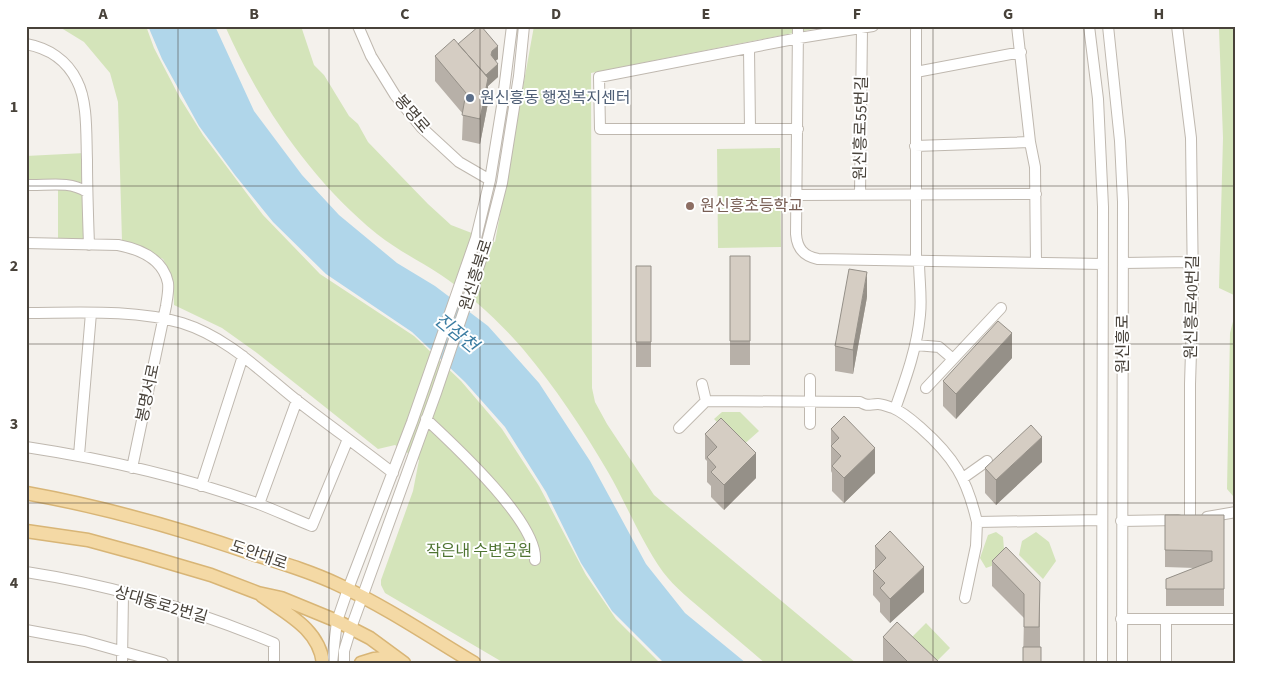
<svg xmlns="http://www.w3.org/2000/svg" width="1262" height="689" font-family="'Source Sans 3','Noto Sans KR',sans-serif">
	<style>
		.green { fill: #d4e4ba }
		.water { fill: #b0d6ea }
		.lines { fill: none; stroke-linecap: round; stroke-linejoin: round }
		.minor-casing { stroke: #bfb8af; stroke-width: 12 }
		.major-casing { stroke: #d8b576; stroke-width: 15 }
		.minor { stroke: #fff; stroke-width: 10 }
		.major { stroke: #f4d9a5; stroke-width: 12 }
		.wall { fill: #b7b0a8 }
		.shaded-wall { fill: #959088 }
		.building { fill: #d5cdc3; stroke: #959088 }
		.grid { fill: none; stroke: #48423a; stroke-width: 1; stroke-opacity: 0.55 }
		.service-dot { fill: #5c6f8a; stroke: #fff; stroke-width: 2 }
		.education-dot { fill: #8d6e63; stroke: #fff; stroke-width: 2 }
		.labels { text-anchor: middle; dominant-baseline: central; stroke-width: 4; stroke-linejoin: round; paint-order: stroke }
		.service-label { font-size: 16px; fill: #4e5e75; stroke: #fff; text-anchor: start }
		.street-label { font-size: 16px; fill: #48423a; stroke: #fff }
		.education-label { font-size: 16px; fill: #785e54; stroke: #fff; text-anchor: start }
		.park-label { font-size: 16px; fill: #507533; stroke: #fff }
		.water-label { font-size: 18px; font-style: italic; fill: #3c7da2; stroke: #fff }
		.neatline { fill: none; stroke: #48423a; stroke-width: 2 }
		.grid-label { font-size: 16px; text-anchor: middle; font-weight: bold; fill: #48423a }
	</style>
	<rect width="100%" height="100%" fill="#f4f1ec"/>
	<path class="green" d="M58,26H146L154,48L180,98L203,135L263,215L320,274L414,336L461,381L502,429L539,486L586,575L616,619L660,663H504L385,593L381,585V580L413,491L419,460L395,445L378,449L257,353L222,328L174,305L173,279L163,259L122,241L118,102L110,73L84,42Z
		M225,26H301L314,65L324,75L349,116L358,124L368,142L428,204L451,225L495,242L534,26H829L591,73L592,388L595,402L607,424L654,495L856,663H765C745,646 726,630 706,613C692,601 675,588 663,572C641,541 627,505 608,472C583,429 555,387 523,349C502,324 469,294 441,275C420,261 397,250 377,234C310,179 260,105 225,26Z
		M1229,26H1236V296L1219,288L1223,138L1219,29L1229,28Z
		M780,148L781,247L718,248L717,149Z
		M85,153V188L26,182V156Z
		M58,186L85,195L86,242L58,241Z
		M1236,310V491L1233,496L1227,489L1230,333Z
		M722,412H740L759,431L741,447L714,419Z
		M996,532L1003,537L1005,561L986,568L980,558L988,535Z
		M1036,532L1049,542L1056,561L1043,579L1019,555L1022,541Z
		M926,623L950,648L935,663L911,638Z"/>
	<path class="water" d="M148,26H215L254,111L302,175L339,215L397,263L435,286L488,326L539,383L590,461L646,564L685,613L746,663H664L612,611L581,563L546,492L505,427L465,382L412,332L326,274L273,222L235,175L199,126L162,59Z"/>
	<g class="lines">
		<defs>
			<path id="minor" d="M358,26L371,56L395,95L421,127L459,162L490,180
				M798,26L796,234C797,248 803,256 818,259L1103,264
				M1017,26L1030,142L1035,167L1036,263
				M1089,26L1098,99L1103,207L1102,663
				M1108,26L1120,141L1123,202L1122,663
				M1177,26L1191,138L1193,288L1190,384V519
				M26,44C48,48 67,60 77,81C88,102 86,136 87,160C87,188 88,217 89,245
				M749,49L750,129
				M916,72L1021,52
				M798,129H600L599,77L799,38L873,26
				M915,146L1030,142
				M26,185C47,186 68,180 87,192
				M796,195L1036,194
				M860,195L862,28
				M26,243L118,245C139,249 163,258 168,283C169,290 167,299 166,306L132,468
				M916,261V26
				M1123,263L1193,262
				M26,313C77,313 132,309 182,323C227,337 260,371 295,399C327,424 361,448 393,473
				M916,345L939,347L953,359
				M702,384L706,401
				M926,388L1001,308
				M895,409C906,378 917,348 920,315C922,297 919,279 919,261
				M426,419C454,445 538,522 535,560
				M810,424V379
				M679,428L706,401L860,402C869,407 869,404 878,404C882,404 889,407 893,408C903,412 913,421 921,428C954,457 967,479 977,522L1102,520
				M26,447C105,459 184,477 259,504C277,511 294,519 312,526L348,439
				M79,455L91,313
				M963,478L987,461
				M201,486L243,356
				M259,504L297,400
				M1207,517L1236,512
				M1121,521L1178,520
				M26,572C111,585 195,610 274,643V663
				M965,598L976,546L977,522
				M1121,619H1236
				M26,630L85,641L163,663
				M122,663L123,593
				M332,663L337,621L348,589L412,422L476,238L490,180L502,106L512,26
				M344,663V651L351,628L436,393L487,242L502,183L519,76L524,26
				M1166,663V619"/>
			<path id="major" d="M26,493C103,507 179,528 253,554C282,563 312,572 339,585C386,607 429,636 474,663
				M26,531L88,540L143,555L211,575L258,593L281,598L337,621L370,638L404,663
				M262,596C287,614 319,629 323,663
				M361,663L374,659L394,657"/>
		</defs>
		<use href="#minor" class="minor-casing"/>
		<use href="#major" class="major-casing"/>
		<use href="#minor" class="minor"/>
		<use href="#major" class="major"/>
	</g>
	<path class="wall" d="M458,44L498,59L495,61L498,77L488,86V103L480,144L462,140L463,114L435,81V56Z
		M730,256H750V365H730Z
		M636,266H651V367H636Z
		M867,297L853,374L835,371V346Z
		M1012,358L956,419L943,406V381Z
		M831,429L875,473L844,503L832,491V473L831,471Z
		M705,434L756,478L724,510L711,497V486L707,482V461L705,459Z
		M1042,462L996,505L985,493V468Z
		M1165,515H1224V606H1166V579L1195,568L1165,567Z
		M875,546L924,592L890,623L880,612V603L873,595V571L875,569Z
		M992,561L1040,606V647L1023,663L1024,618L992,586Z
		M883,637L940,663H884L883,662Z"/>
	<path class="shaded-wall" d="M498,46V59L492,64L491,55L492,51Z
		M498,64V77L488,86V103L480,144V119L483,77Z
		M867,272V297L853,374V350Z
		M1012,333V358L956,419V394Z
		M1042,437V462L996,505V480Z
		M875,448V473L844,503V478Z
		M756,453V478L724,510V485Z
		M924,567V592L890,623V599Z"/>
	<path class="building" d="M479,26H481L498,46L492,51L491,55L498,64L486,75L458,44Z
		M454,39L488,78L480,119L462,115L466,93L435,56Z
		M730,256H750V341H730Z
		M636,266H651V342H636Z
		M849,269L867,272L853,350L835,346Z
		M998,321L1012,333L956,394L943,381Z
		M844,416L875,448L844,478L832,466L841,456L831,446L839,438L831,429Z
		M721,418L756,453L724,485L711,472L716,467L707,457L717,447L705,434Z
		M1031,425L1042,437L996,480L985,468Z
		M1165,515H1224V589H1166V579L1212,561V551L1165,550Z
		M890,531L924,567L890,599L880,588L885,583L873,571L886,558L875,546Z
		M1006,547L1040,582L1039,627H1024V594L992,561Z
		M897,622L940,663H909L883,637Z
		M1023,647H1041V663H1023Z"/>
	<path class="grid" d="M178,26V663M329,26V663M480,26V663M631,26V663M782,26V663M933,26V663M1084,26V663M26,186H1236M26,344H1236M26,503H1236"/>
	<circle class="service-dot" cx="470" cy="98" r="5"/>
	<circle class="education-dot" cx="690" cy="206" r="5"/>
	<g class="labels">
		<g class="service-label">
			<text x="480" y="98">원신흥동 행정복지센터</text>
		</g>
		<g class="street-label">
			<text transform="translate(412 114) rotate(49)">봉명로</text>
			<text transform="translate(861 128) rotate(-89)">원신흥로55번길</text>
			<text transform="translate(476 275) rotate(-72)">원신흥북로</text>
			<text transform="translate(1192 307) rotate(-89)">원신흥로40번길</text>
			<text transform="translate(1123 344) rotate(-90)">원신흥로</text>
			<text transform="translate(148 393) rotate(-78)">봉명서로</text>
			<text transform="translate(259 555) rotate(19)">도안대로</text>
			<text transform="translate(161 605) rotate(16)">상대동로2번길</text>
		</g>
		<g class="education-label">
			<text x="700" y="206">원신흥초등학교</text>
		</g>
		<g class="park-label">
			<text x="479" y="551">작은내 수변공원</text>
		</g>
		<g class="water-label">
			<text transform="translate(456 333) rotate(39)">진잠천</text>
		</g>
	</g>
	<rect width="1262" height="689" fill="none" stroke="#ffffff" stroke-width="55"/>
	<rect x="28" y="28" width="1206" height="634" class="neatline"/>
	<g class="grid-label">
		<text x="103" y="19">A</text>
		<text x="254" y="19">B</text>
		<text x="405" y="19">C</text>
		<text x="556" y="19">D</text>
		<text x="706" y="19">E</text>
		<text x="857" y="19">F</text>
		<text x="1008" y="19">G</text>
		<text x="1159" y="19">H</text>
		<text x="14" y="112">1</text>
		<text x="14" y="271">2</text>
		<text x="14" y="429">3</text>
		<text x="14" y="588">4</text>
	</g>
</svg>
